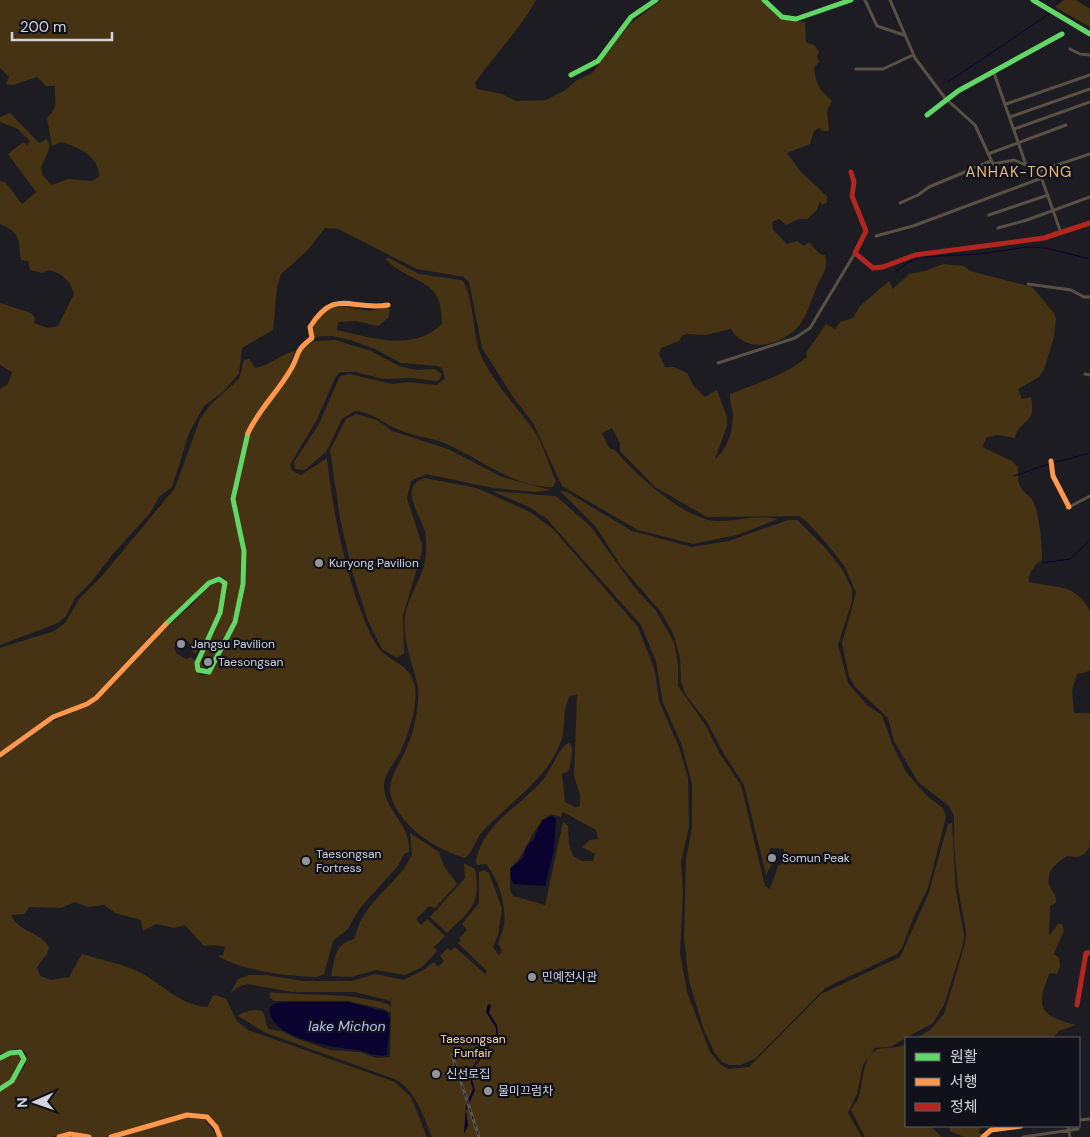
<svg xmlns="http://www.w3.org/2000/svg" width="1090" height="1137" font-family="'DM Sans','Noto Sans KR',sans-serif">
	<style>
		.green { fill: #463313; fill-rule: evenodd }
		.water { fill: #0a0330 }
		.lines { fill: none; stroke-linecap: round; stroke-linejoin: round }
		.stream { stroke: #0a0330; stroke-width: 1 }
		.street { stroke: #585144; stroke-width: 3 }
		.fast { stroke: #63d668; stroke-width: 5 }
		.slow { stroke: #ff974d; stroke-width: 5 }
		.jam { stroke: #b3261e; stroke-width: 5 }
		.rail-casing { stroke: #585653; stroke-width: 3 }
		.rail { stroke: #10111b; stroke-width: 1; stroke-dasharray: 4; stroke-linecap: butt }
		.poi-dot { fill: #94949b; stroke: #10111b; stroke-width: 2 }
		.labels { text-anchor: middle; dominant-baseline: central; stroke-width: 4.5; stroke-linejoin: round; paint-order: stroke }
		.poi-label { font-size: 12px; fill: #d4d5dc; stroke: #10111b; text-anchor: start }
		.park-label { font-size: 12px; fill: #fddca9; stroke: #10111b }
		.water-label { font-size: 14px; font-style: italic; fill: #bac1f6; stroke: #10111b }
		.quarter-label { font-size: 15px; letter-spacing: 1px; fill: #e6bc77; stroke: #10111b }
	</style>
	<rect width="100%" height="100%" fill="#1c1c22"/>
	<path class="green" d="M0,0H536C520,30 494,55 475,83L477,89L502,94L516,101L546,100L564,91L577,80L592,73L630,24L661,0H761L781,19L805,22L806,42L815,46L819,52L817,56L819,62L814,68C816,85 820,90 832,101L827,110L829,131H822L819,128L814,131L810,144L787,153L801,172L827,196V203L822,205L820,201L817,210L807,219H799L786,225L779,219L772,222L773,230L787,244L797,241L804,246L809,242L820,254L825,255C829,269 822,274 817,286C811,299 807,318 797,328C779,346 746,354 731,329L706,335L687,334L682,336L679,341L661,348L659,354L665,367H674L687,373L693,385L705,397L717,390L727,417V426L715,459C728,449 733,429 733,414C732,407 729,401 730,394C757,383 784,376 807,357L806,353L826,324L835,329L840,322L853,318L860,306L889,281L893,289L909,274L925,271L943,264L964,266L970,271L1032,287L1054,313L1056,319L1054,337L1044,370L1039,377L1018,389L1022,399L1031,397C1037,426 1019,419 1015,438L998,435L987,437L982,447L1012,461L1018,467C1016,498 1031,489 1036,508C1040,524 1042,543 1042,560C1035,564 1028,573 1029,582C1055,588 1076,583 1090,611V671L1077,674L1072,690L1074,713H1090V847C1083,857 1079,858 1067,856C1057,863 1046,870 1049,884C1051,892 1057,894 1056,903L1050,906L1049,936L1058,924H1062L1064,930L1054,954L1059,958L1060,966L1057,974L1050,973C1034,1008 1041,1016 1076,1025L1059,1031L1053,1038H916L930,1030L944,1014L965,944L966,931L958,888L954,845V816L949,806L918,782L894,741L888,718L855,687L849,676L842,643L856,593L845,567L828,545L807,522L799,516L707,517L655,487L620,451V443L612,428L602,433L609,448L615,450C635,474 685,520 717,521C736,521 761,514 778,519L737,535L693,544L638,530L562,486L533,423L513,397L482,348L469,282L464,277L417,269L338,229L325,228L307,251L281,274L277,287L273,330L242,348L239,373L224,391L204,406L189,433L172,487L159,497L151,512L112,555L93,580L75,598L66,616L58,623L0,645V389L8,384L12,372L0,365V303L31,313L35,318L34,323L48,328L58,326L74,294C70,279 62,274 49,270L42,273L30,270L28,261L21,260C18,240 21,232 0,224V181L6,183L22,204L36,192L8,154L23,142L27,145L30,141L18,129L0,122V117L10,113L39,143L47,139L50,147L41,167L43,176L52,185L68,179L91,181L99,177C100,156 78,147 61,142L52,146L47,118C60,105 54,101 55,86H46L37,77L13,85L6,84L9,77L0,68Z
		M1064,0H1076L1090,9V27L1055,7Z
		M389,258L419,274L461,280C473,289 473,335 480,353C492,382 517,406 535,432C544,446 549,466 556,481L553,487C512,487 480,458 444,443C429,437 412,436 397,429C382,423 373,412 355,411L342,419L326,452L305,470L295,469L294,462L319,424L340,376L350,374L392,384L409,382L437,385L445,378L442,368L437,366L401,363L375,349L350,340L332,336L314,337C311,323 320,311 332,305L370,311L387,307L390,309L388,318L378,326L356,321L338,322L337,330C373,338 413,352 442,324C442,275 414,287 385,259Z
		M335,340L371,351L399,366L416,370L434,369L442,374L439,380L436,381L411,378L383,379L355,372H340L336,376L317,419L290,465L292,471L301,475L327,458C333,515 348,590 374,641C385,663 410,660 415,687C418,707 408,735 400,753C394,764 384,773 384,787C385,812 411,823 409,852L404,854L398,866L359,909L348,929L333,941L324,974L317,977C288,976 242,971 218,956L223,955L225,947L215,945L204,946L185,925L174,928L156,924L143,931L141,920L115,913L104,905L88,907L75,902L61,908L30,907L24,914L11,915C19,932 40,932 49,947L47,954L37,967L40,976L51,980L69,977L82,954C99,959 118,963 135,970C160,981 178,1005 207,1007L213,996L216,995L226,999L237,1021L248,1030L395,1082L411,1097L427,1137H221L217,1125L209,1116L187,1114L105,1137H92L73,1132L51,1137H0V1091C12,1085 30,1067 26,1053L18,1048L0,1054V759L49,723L91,704L106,691L155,637L192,605L211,583L220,581L223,583C225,601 208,641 195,654L193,652L189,642L182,637L174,647L176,653L186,659L191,657L195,660L196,669L200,675L210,674L219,661L239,613L244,584L246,552L236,511L235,497L249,433L292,371L299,351L314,341Z
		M295,351L287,371L250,424L232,499C231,517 241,533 242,551C244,592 232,635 210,669L203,670L199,667V662L216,627L227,591L226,580L221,576L212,579L160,626L91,699L44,721L0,752V648L54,631L65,623L80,598L102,576L175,488L200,419L211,404L239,379L244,360L249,359L255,368C270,366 280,354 295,351Z
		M356,414L377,420L392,431L448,449L502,477L551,490L536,492L493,488L426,474L411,481L407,498L422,545V551L403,616L404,653L397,658L382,649L368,621L352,571L340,518L330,450L346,419Z
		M425,478L477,488L530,512L553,529L638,627L655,671L659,701L679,747L688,778L689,827L681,862L683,892L680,953L687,992L710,1052L720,1064L728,1069L749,1067L821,994L900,957L928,895L948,824L952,823L956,891L964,935L963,945L944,1005L933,1023L890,1047L875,1048L863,1065L857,1094L848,1113L862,1137H432C423,1115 417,1094 397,1080L266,1033L238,1016C242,1012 244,1013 249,1011C270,1006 262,1020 269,1029L281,1031L295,1038L330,1050L359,1052L377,1058L390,1057L391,1013L384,1009L348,1001H275L270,998V992C310,996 350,992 388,1004L391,1007V1001L355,992H292L247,984L238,987L230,994L238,979L249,975H267L302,981H352L375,974L403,980L422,971L434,962L438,967L444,961L440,956L448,948L450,951L455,947L485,974L487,971L458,943L461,940L459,938L467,930L462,924L479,903V872L484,870L489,873L502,909L498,935L493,947L499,956L502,950L498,944C500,937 503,931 504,925C507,906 498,878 486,864L477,865L476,861C483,824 518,808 541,782C551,771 556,754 566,744L570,743C575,752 570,761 569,771L562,774L565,802L575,807L580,806V795L574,776L577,695L570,696C561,710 567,729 560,744C544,782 511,801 484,830C475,838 475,850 465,858C442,851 421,839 405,821C376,785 396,776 409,742C415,728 421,697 417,683C412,662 402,638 405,616C409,593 428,571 426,547C426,542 426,537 425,532C421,515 397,486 425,478ZM563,812L596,830L598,839L590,840L582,847L595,854L593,861H582L573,856L569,844L568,826L563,822L545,905L513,896L510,890V868C529,853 530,826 551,814L561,817Z
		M492,491L556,496L591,527L635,588L656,611L674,642L678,665V686L706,726L720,754L741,785L765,886L770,889L778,866L783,863L784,849L770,848L768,862L772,864L766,875L744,785L724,754L707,722L685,694L681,681L680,658L673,633L661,612L621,566L596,527L560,491L567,492L632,531L692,547L729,541L788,520H797L827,550L842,569L852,589V601L838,645L848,683L868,706L882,715L892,744L906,772L927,796L943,808L946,817L928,888L914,916L902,948L897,954L825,988L755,1059L740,1065H729L722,1062L714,1052L704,1030L689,981L684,939L686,859L692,828V784L681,743L663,703L656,661L641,625L546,518L529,507Z
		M410,833L439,852L444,866L457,884L435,908L429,906L416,919L421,925L427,919L445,936L434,947L437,951L422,967L405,975L376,970L351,977L331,976C335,959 334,944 354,939L360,922L370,906L403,870L412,855Z
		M464,863L475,869C482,905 469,911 447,933L430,917L465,878Z
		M906,1044V1126H930L942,1137H865L851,1110C853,1105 857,1102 859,1097C863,1083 862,1058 876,1050C884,1046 895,1050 906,1044Z
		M21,1054L22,1060C16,1071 11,1081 0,1087V1060L7,1055Z
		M187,1117L205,1120L218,1137H117Z
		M949,1126H988H981L979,1133L982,1134L981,1137H964L950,1131Z"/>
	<path class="water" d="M552,816L556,819L554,850L545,886L514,884L511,879L510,869L523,858L526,847L534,839L542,820Z
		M290,1002H348L387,1012L390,1019L387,1055C377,1058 367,1051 357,1050C337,1048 265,1038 270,1007L276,1003Z
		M488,1004L491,1005L489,1013L497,1025L498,1035L470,1073L475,1090L466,1111L468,1126L464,1134L466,1105L473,1089L468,1073L496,1035V1028L486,1012Z"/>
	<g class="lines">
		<path class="stream" d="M1056,4L1059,0
			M948,82L1049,14
			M895,272L909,262L921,257L980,254L1027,247L1046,248L1090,259
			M1053,463L1090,453
			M1014,476L1049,464
			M1043,563L1070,559L1090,540"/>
		<path class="street" d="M865,0L877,26L904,35
			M890,0L915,58L945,98L975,125L993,164L1014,160L1039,171L1061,233
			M1070,49L1080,54L1090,55
			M856,69H883L913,55
			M994,73L1026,165
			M1006,104L1090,75
			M1010,117L1090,89
			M1014,129L1090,102
			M988,154L1066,125
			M1039,171L1090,154
			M900,203L918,195L929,187L991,161
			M989,215L1048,195
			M998,228L1027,220L1090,197
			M876,236L913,226L1042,178
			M1028,284L1071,290L1084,297H1090
			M718,363L795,338L810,328L855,253
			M1085,374L1090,375
			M1067,508L1090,496
			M1079,1120L1090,1119
			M1068,1126L1070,1137
			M1023,1137L1078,1129"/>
		<path class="fast" d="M764,0L782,17L796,19L851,0
			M1033,0L1090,34
			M571,75L598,61L631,17L656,0
			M927,115L958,91L1062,34
			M166,624L209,583L219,579L225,583L220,613L197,663L198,670L209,672L235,622L243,584L244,551L233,499L248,433
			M0,1058L10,1053L20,1052L24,1059L12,1081L0,1089"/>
		<path class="slow" d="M248,433C259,409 278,392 291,369C301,352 293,353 312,338L310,327C335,287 350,311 388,305
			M1051,461L1053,476L1069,507
			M0,755L53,717L87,704L96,698L166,624
			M59,1137L70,1134L89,1137
			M111,1137L187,1115L207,1117L216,1127L220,1137
			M983,1137L991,1130L1021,1126"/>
		<path class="jam" d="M851,172L854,182L852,196L866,231L855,253L873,268L883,267L915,255L1044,238L1090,223
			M1077,1005L1086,953H1090"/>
		<defs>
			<path id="rail" d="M452,1055L479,1137"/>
		</defs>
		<use href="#rail" class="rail-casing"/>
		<use href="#rail" class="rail"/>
	</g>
	<g class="poi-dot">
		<circle cx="319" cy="563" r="5"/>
		<circle cx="181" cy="644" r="5"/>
		<circle cx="208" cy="662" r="5"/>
		<circle cx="772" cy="858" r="5"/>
		<circle cx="306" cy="861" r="5"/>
		<circle cx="532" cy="977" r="5"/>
		<circle cx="436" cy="1074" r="5"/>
		<circle cx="488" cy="1091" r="5"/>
	</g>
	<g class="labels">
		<g class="poi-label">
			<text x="329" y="563">Kuryong Pavilion</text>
			<text x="191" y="644">Jangsu Pavilion</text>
			<text x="218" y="662">Taesongsan</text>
			<text x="316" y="854">Taesongsan<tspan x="316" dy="14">Fortress</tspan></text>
			<text x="782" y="858">Somun Peak</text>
			<text x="542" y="977">민예전시관</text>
			<text x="446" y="1074">신선로집</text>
			<text x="498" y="1091">물미끄럼차</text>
		</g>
		<g class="park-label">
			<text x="473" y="1039">Taesongsan<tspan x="473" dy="14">Funfair</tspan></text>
		</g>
		<g class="water-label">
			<text x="347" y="1026">lake Michon</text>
		</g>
		<g class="quarter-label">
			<text x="1019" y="172">ANHAK-TONG</text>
		</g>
	</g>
	<rect x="905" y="1037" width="175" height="90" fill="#10111b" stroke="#5e5f68"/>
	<rect x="915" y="1053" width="25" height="8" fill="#63d668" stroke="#5e5f68"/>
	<text x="950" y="1062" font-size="15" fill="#d4d5dc">원활</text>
	<rect x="915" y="1078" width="25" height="8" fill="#ff974d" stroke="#5e5f68"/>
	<text x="950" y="1087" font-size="15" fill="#d4d5dc">서행</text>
	<rect x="915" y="1103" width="25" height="8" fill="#b3261e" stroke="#5e5f68"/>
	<text x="950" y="1112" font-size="15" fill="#d4d5dc">정체</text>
	<g transform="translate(35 1102) rotate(268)" stroke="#10111b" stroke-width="4" paint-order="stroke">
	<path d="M0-4L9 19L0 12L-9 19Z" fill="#d4d5dc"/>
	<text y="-8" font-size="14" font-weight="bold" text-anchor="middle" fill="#d4d5dc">N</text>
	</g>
	<path d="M12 32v8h100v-8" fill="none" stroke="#d4d5dc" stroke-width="2.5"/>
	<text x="20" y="32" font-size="15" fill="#d4d5dc" stroke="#10111b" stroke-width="4" paint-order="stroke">200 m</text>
</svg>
